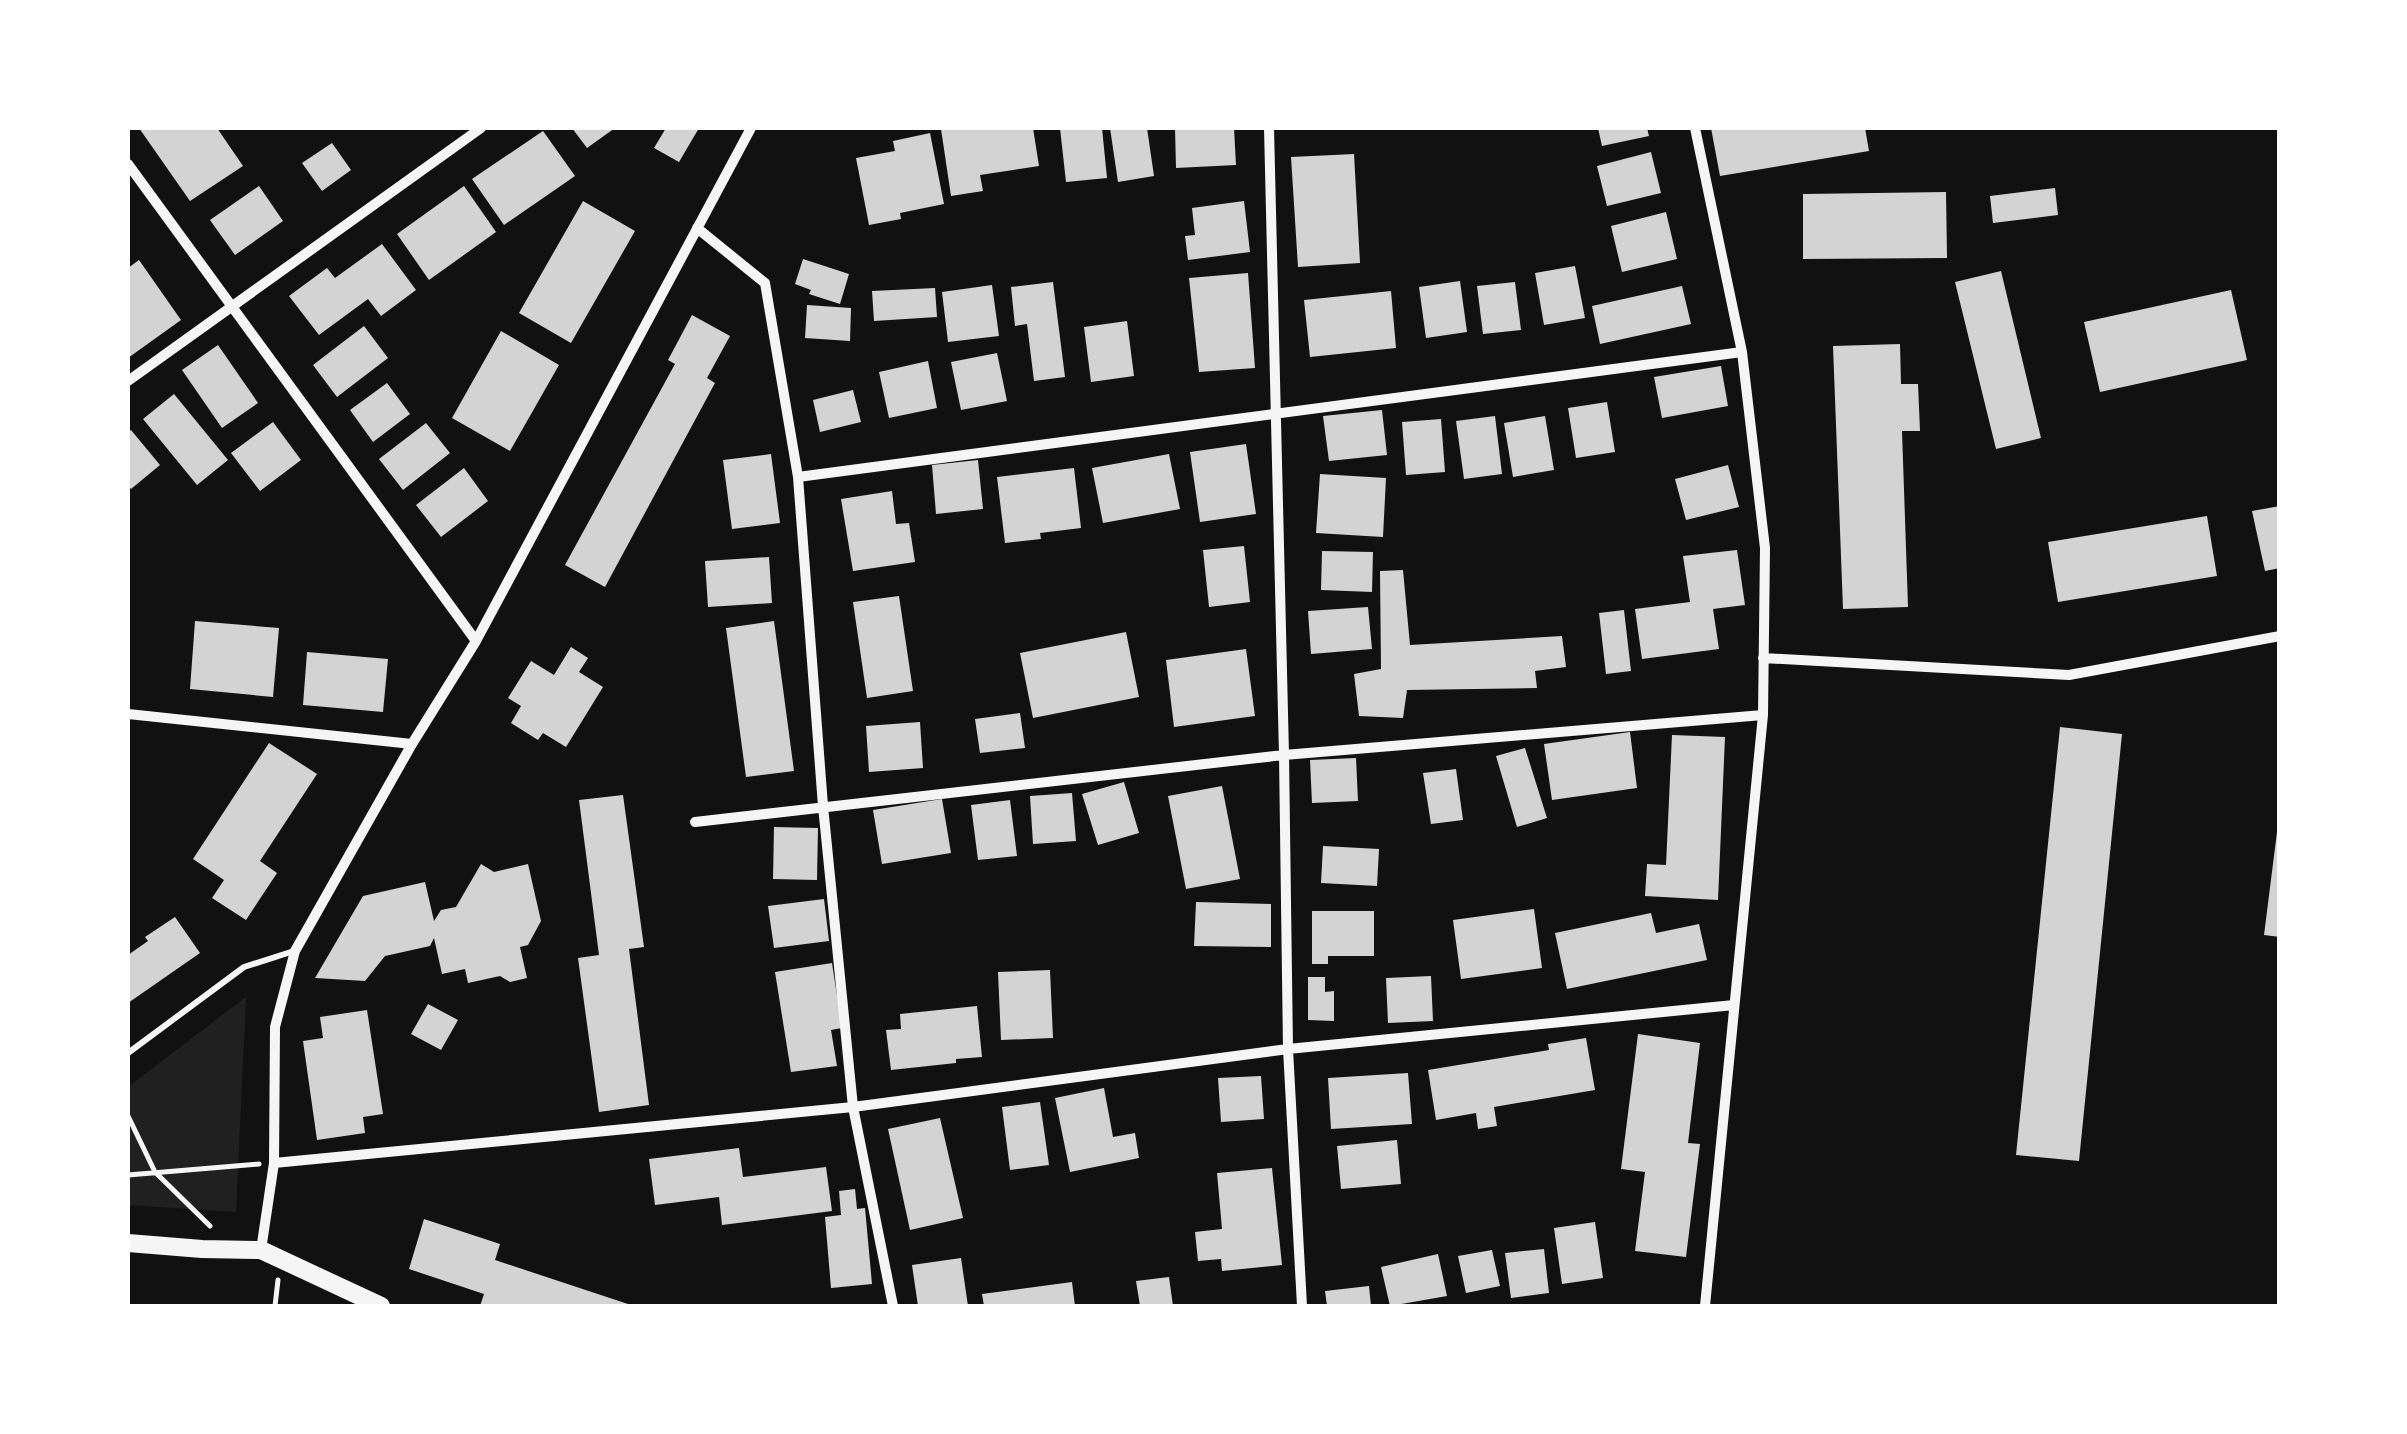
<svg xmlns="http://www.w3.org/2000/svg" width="2407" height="1434" font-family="'Open Sans',sans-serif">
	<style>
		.green { fill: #202020 }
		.building { fill: #d3d3d3 }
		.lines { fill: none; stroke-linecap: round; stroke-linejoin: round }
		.path { stroke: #f5f5f5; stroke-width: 5 }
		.service { stroke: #f5f5f5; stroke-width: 6 }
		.minor { stroke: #f5f5f5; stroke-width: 10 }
		.tertiary { stroke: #f5f5f5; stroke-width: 18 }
	</style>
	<rect width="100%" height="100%" fill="#111"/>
	<path class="green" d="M246,997L236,1212L128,1205V1087Z"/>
	<path class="building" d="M139,128H217L243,166L190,201Z
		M572,128H615L587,148Z
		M666,128H699L679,162L654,148Z
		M953,128H1033L1039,166L980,175L983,191L951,196L941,129Z
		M1060,128H1102L1107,178L1066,182Z
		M1110,128H1147L1154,176L1118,182Z
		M1175,128H1234L1236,165L1176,168Z
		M1598,128H1647L1649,136L1602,146Z
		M1711,128H1865L1869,151L1720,176Z
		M543,131L575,176L504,225L472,179Z
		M930,133L944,204L900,213L901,219L869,225L856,158L895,151L893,141Z
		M332,143L351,170L322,191L302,163Z
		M1651,152L1661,193L1607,206L1597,166Z
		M1354,154L1360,263L1298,267L1291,157Z
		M259,186L283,221L235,255L210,220Z
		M464,186L496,232L429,280L397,234Z
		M2055,188L2058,215L1993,223L1990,196Z
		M1946,192L1947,258L1803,259V194Z
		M583,201L635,231L571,343L519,313Z
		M1244,201L1250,252L1188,260L1185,236L1195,235L1192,208Z
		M1666,212L1677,259L1622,272L1611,226Z
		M382,244L416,290L381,316L368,299L319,335L289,296L327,268L335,278Z
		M803,259L849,274L840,304L809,294L811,290L795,284Z
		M139,260L181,320L128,358V268Z
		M1575,266L1585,318L1544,325L1535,273Z
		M2001,271L2041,438L1996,449L1955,282Z
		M1248,273L1255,368L1199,372L1189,278Z
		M1460,281L1467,332L1426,338L1419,287Z
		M1053,282L1065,377L1034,381L1027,324L1015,326L1011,287Z
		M1515,282L1521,330L1483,334L1477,286Z
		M992,285L999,336L948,342L942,292Z
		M1682,286L1691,324L1600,344L1592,306Z
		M935,288L937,317L874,321L872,291Z
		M2231,290L2247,360L2100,392L2084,322Z
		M1391,291L1396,348L1310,357L1304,300Z
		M807,305L851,308L850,341L805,338Z
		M692,315L730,336L707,378L715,383L605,587L565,565L675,364L668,360Z
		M1127,321L1134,376L1091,382L1084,327Z
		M364,326L388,358L337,397L313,365Z
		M501,331L559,365L510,451L452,418Z
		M1900,344L1901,384H1918L1920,431H1902L1908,607L1843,609L1833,346Z
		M218,345L258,403L222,428L182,370Z
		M997,353L1007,401L961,410L951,362Z
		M928,361L937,408L889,418L879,372Z
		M1721,366L1728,406L1662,418L1654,377Z
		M387,383L410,414L373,442L350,410Z
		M853,390L861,422L820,432L813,400Z
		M174,394L228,460L197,485L143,419Z
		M1607,402L1615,452L1576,458L1568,408Z
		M1382,410L1387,455L1329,461L1323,416Z
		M1495,416L1502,474L1464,479L1456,421Z
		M1545,416L1554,470L1513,477L1504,423Z
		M1441,419L1445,472L1406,475L1402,422Z
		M273,422L301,460L260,491L231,453Z
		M426,423L450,453L403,490L379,459Z
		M131,430L160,465L131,489L128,485V433Z
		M1246,444L1256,514L1200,522L1190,452Z
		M771,454L780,523L732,529L723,460Z
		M1169,454L1180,509L1103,523L1092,468Z
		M978,460L983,509L936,514L932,465Z
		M1728,465L1739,507L1686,520L1675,479Z
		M464,468L488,501L441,537L416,505Z
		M1074,468L1081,528L1040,533L1041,539L1005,543L997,477Z
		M1320,474L1386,478L1383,537L1316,533Z
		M892,491L896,524L909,523L915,562L853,571L841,499Z
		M2280,506V568L2265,571L2252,511Z
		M2207,516L2217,576L2058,602L2048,542Z
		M1244,546L1250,602L1209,607L1203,550Z
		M1737,550L1745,605L1713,609L1719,649L1642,659L1635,609L1690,602L1683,556Z
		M1322,551L1373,552L1372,592L1321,590Z
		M769,557L772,603L708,607L705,561Z
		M1403,570L1410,645L1562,636L1566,667L1535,671L1537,688L1407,690L1403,718L1359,716L1354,674L1381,669L1380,571Z
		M899,596L913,691L867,698L853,602Z
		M1368,607L1372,649L1311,654L1308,611Z
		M1624,610L1631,671L1606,674L1599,613Z
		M195,621L279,628L273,697L190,689Z
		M774,621L794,771L746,777L726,628Z
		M1126,632L1139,697L1033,718L1020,653Z
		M571,647L588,658L579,672L603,687L566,747L543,733L538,740L511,723L521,706L508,698L531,661L554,675Z
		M1246,649L1255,716L1174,727L1166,660Z
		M307,652L388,659L383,712L303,705Z
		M1020,713L1025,748L980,753L975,719Z
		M920,722L923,768L869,772L866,726Z
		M2060,727L2122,734L2079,1161L2016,1155Z
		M1630,732L1637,788L1552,800L1544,744Z
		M1672,735L1725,737L1718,900L1645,896L1647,864L1666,865Z
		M269,743L317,774L260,861L277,873L246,920L212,898L224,880L193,859Z
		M1525,748L1547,818L1517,827L1496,756Z
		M1356,758L1358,801L1312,803L1310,760Z
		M1456,769L1463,820L1431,824L1423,773Z
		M1124,782L1139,833L1098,845L1082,794Z
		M1222,786L1240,879L1186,889L1168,796Z
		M1072,793L1076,841L1033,844L1030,796Z
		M623,795L644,947L629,949L649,1105L599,1112L578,958L599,955L579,800Z
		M942,799L951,853L882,864L873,810Z
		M1010,800L1017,856L978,860L971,805Z
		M774,827L818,828L817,880L773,879Z
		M2277,832H2280V937L2264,935Z
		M1323,846L1379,849L1377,886L1321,883Z
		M481,864L494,872L528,864L541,921L528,945L520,947L527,978L510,982L500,976L468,983L465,969L442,974L434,938L430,946L385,956L365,981L315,978L363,896L425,882L434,921L441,910L456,907Z
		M824,899L829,941L774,948L768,906Z
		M1196,902L1271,904V947L1194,946Z
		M1534,909L1542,968L1461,979L1453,920Z
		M1312,911H1374V956H1328V964H1312Z
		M1651,913L1656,933L1699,924L1707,960L1567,989L1555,933Z
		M175,917L200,953L128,1003V955L148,941L145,937Z
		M832,963L842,1028L831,1030L837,1066L791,1072L775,972Z
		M1050,970L1053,1038L1001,1040L998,972Z
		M1431,976L1433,1021L1388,1023L1386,978Z
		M1308,977H1325V992L1334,991V1021L1308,1020Z
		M428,1004L458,1020L441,1050L411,1034Z
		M977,1006L982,1057L956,1059V1063L891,1070L886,1030L901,1029L900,1014Z
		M367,1010L383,1114L363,1117L365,1133L317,1140L303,1041L323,1038L320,1017Z
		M1638,1034L1700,1043L1688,1143L1700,1144L1686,1257L1635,1251L1645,1172L1621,1169Z
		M1586,1038L1595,1090L1494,1107L1497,1126L1478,1129L1476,1113L1436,1120L1428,1070L1549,1050L1548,1044Z
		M1408,1073L1412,1124L1331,1129L1328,1078Z
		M1261,1076L1264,1119L1221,1122L1218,1078Z
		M1104,1088L1113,1137L1135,1133L1139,1158L1070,1172L1055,1098Z
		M1040,1102L1049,1165L1010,1170L1002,1107Z
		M940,1118L963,1218L910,1230L888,1129Z
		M1397,1140L1401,1184L1341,1189L1337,1146Z
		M739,1148L743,1177L826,1167L832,1211L722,1225L719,1197L655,1205L649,1159Z
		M1272,1168L1282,1265L1222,1271L1221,1259L1198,1261L1195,1232L1222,1229L1217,1173Z
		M855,1189L857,1209L865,1208L872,1284L831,1288L825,1217L841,1215L839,1191Z
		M424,1219L500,1244L495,1260L634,1306H480L484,1294L409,1269Z
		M1595,1222L1603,1278L1562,1284L1554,1228Z
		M1544,1249L1549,1293L1511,1298L1505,1253Z
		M1492,1250L1500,1286L1466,1293L1458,1256Z
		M1438,1254L1447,1296L1390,1306L1381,1267Z
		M961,1258L968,1306H918L912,1265Z
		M1169,1277L1173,1306H1140L1136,1281Z
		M1072,1282L1075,1306H984L982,1294Z
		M1369,1286L1371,1306H1327L1325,1291Z"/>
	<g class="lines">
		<path class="path" d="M128,1116L155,1172L210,1226
			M128,1175L259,1164
			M275,1306L278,1280"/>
		<path class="service" d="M128,1053L244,967L294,951"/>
		<path class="minor" d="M1269,128L1284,755L1288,1049L1302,1306
			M1695,128L1742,352L1765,548L1763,715L1705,1306
			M128,164L476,641
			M697,228L765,283L798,477L823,806L853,1107L893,1306
			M128,381L481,128
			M798,477L1742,352
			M1763,658L2069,675L2280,636
			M128,714L412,744
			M695,822L1284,755L1763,715
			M274,1163L853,1107L1288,1049L1734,1005
			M261,1250L274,1163L275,1027L295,951L412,744L476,641L751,128"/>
		<path class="tertiary" d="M128,1243L202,1249L261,1250L381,1306"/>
	</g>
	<rect width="2407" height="1434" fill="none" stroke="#ffffff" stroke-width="260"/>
</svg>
